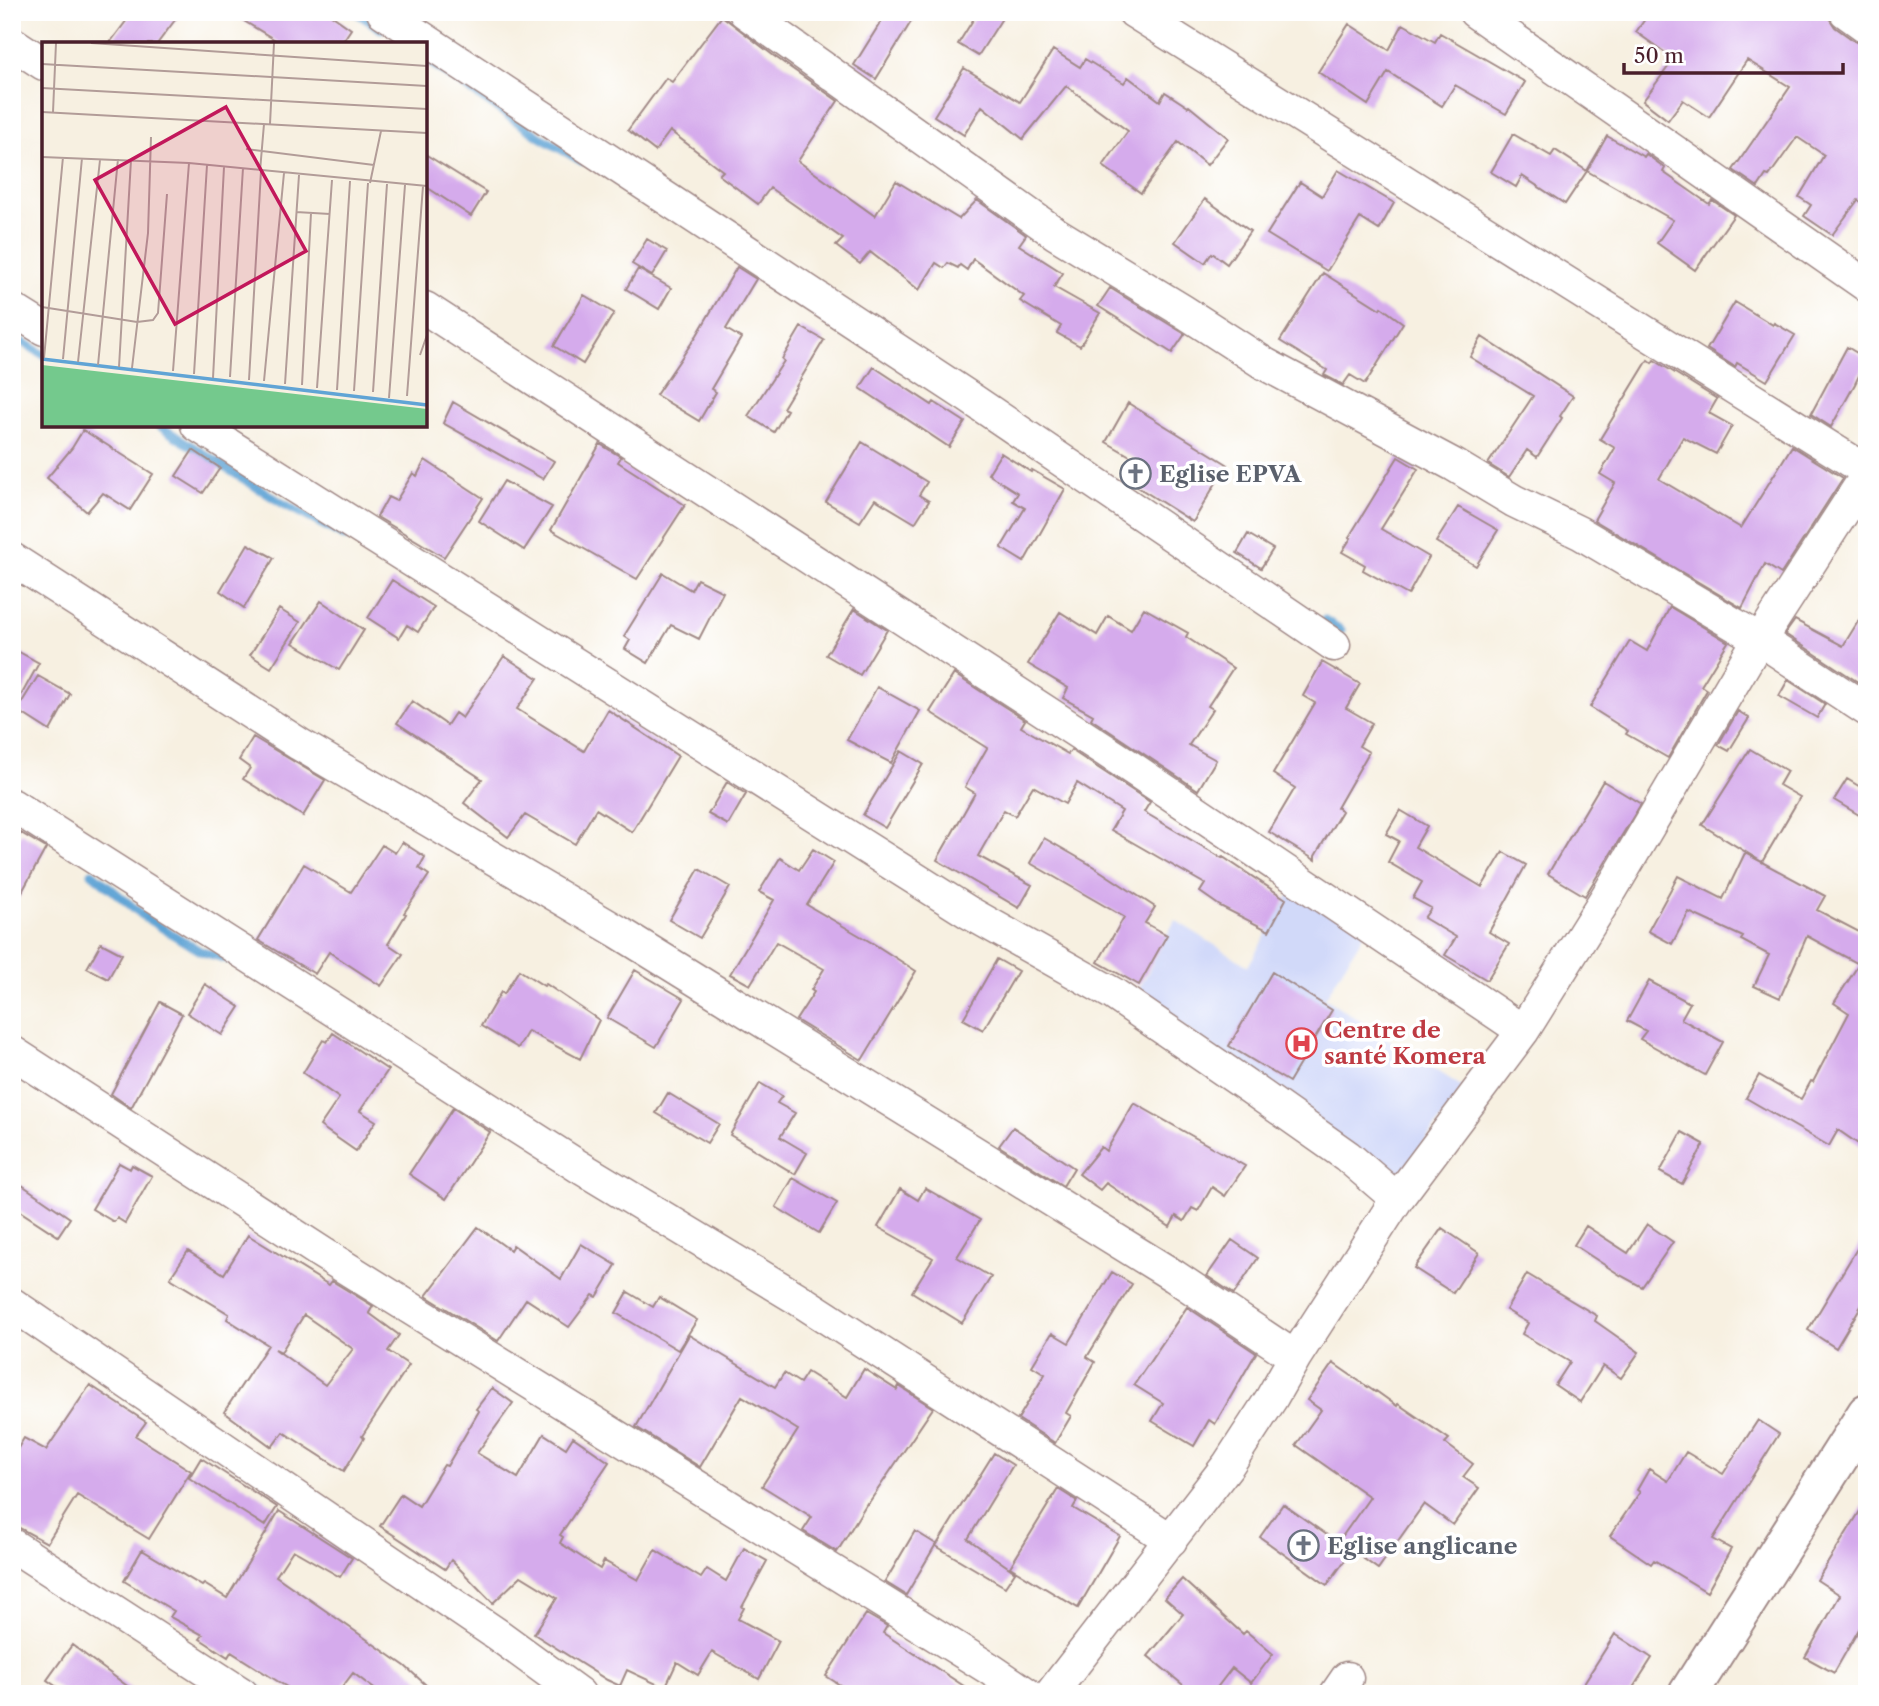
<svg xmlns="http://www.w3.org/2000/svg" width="1879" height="1706" font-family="'Libre Caslon Text',serif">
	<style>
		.built { fill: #d1d9f9 }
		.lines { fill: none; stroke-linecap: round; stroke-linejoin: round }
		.stream { stroke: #60a4d5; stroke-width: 9 }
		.building { fill: #d5abec; fill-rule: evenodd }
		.minor-casing { stroke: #a08886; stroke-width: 35 }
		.primary-casing { stroke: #a08886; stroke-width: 42 }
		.minor { stroke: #fff; stroke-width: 32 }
		.primary { stroke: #fff; stroke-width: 38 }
		.labels { text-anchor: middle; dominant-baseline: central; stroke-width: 7; stroke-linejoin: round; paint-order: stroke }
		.worship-label { font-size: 23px; font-weight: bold; fill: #5b616d; stroke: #fff; text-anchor: start }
		.health-label { font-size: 23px; font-weight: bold; fill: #be3a42; stroke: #fff; text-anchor: start }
		.inset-river { fill: none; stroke: #60a4d5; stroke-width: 3.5 }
		.inset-road { fill: none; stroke: #b29c98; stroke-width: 2 }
		.view { fill: #c2185b; fill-opacity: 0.15; stroke: #c2185b; stroke-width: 3.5 }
		.inset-edge { fill: none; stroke: #4a1f2b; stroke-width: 3.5 }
	</style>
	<rect width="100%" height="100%" fill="#fff"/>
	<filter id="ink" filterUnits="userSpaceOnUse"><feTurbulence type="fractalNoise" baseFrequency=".0143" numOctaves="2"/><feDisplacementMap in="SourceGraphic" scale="14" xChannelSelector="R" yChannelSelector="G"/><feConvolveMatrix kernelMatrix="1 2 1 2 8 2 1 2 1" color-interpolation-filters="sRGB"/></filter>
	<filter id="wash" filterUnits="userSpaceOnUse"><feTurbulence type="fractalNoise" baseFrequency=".00686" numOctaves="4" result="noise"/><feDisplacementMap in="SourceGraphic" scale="28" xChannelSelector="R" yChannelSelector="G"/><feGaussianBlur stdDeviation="1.57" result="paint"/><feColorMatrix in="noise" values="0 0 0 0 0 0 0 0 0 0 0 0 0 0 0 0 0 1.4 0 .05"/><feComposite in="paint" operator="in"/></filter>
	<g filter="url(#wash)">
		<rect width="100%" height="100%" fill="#f7f0e1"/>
		<path class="built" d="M1297,882L1367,929L1325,998L1464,1088L1398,1178L1319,1124L1137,993L1175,920L1248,966Z"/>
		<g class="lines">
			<path class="stream" d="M356,12L381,29
				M425,59L540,137L582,161
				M12,336L44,355
				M158,425L282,503L346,537
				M1325,620L1341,630
				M92,873L146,918L200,951L233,961
				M246,1682L265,1694"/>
		</g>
		<g id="blocks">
			<path class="building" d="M133,12H181L157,44H109Z
				M229,12H327L351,29L341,44H282Z
				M887,12H917L876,79L854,65Z
				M978,12H1006L978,56L958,44Z
				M1650,12H1820L1829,18L1835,27L1856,42L1867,45V206L1858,200L1832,235L1804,216L1811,205L1799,197L1824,155L1797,137L1769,176L1766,175L1758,187L1733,170L1790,87L1747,60L1709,117L1683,100L1668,120L1643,101L1674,59L1636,32Z
				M722,16L774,56L838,101L798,161L875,216L896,181L959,219L977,200L1026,235L1019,245L1063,273L1054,287L1100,313L1080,346L1057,333L1061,326L1020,301L1024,296L973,259L967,270L960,265L958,268L948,263L944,268L936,263L919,290L870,252L860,264L836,246L843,239L770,188L758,204L719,175L723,171L670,131L655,151L628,130L666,78L672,82Z
				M1349,24L1389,50L1403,24L1435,42L1440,33L1525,82L1506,114L1455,85L1442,106L1388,72L1368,105L1318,72Z
				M1053,50L1080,67L1085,59L1124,83L1128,77L1160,101L1165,92L1188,107L1189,106L1228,138L1207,165L1178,142L1141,193L1103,166L1128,131L1066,86L1023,139L982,106L964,135L934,116L964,68L1020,102Z
				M1513,134L1551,156L1555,150L1587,171L1565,204L1522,176L1516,187L1491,172Z
				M1607,136L1644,157L1646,154L1665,168L1663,172L1709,204L1712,200L1734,215L1695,270L1657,243L1673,220L1587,171Z
				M425,154L486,192L471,216L425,186Z
				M1338,170L1394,203L1379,230L1360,218L1327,271L1267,234L1300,182L1322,196Z
				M1205,199L1250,231L1227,264L1212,253L1205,263L1175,242Z
				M647,239L667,251L652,276L632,264Z
				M737,267L756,279L726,329L741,338L711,389L716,392L699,421L656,395L697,335Z
				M638,269L671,288L659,309L626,289Z
				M1323,273L1380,309L1381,307L1403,323L1365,384L1350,375L1343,385L1324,375L1327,370L1280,341Z
				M1110,288L1185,334L1172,353L1098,306Z
				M584,295L614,313L583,364L554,346Z
				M1735,302L1773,325L1774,323L1795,335L1767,381L1737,363L1735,367L1707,349Z
				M801,327L824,340L783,408L787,410L774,432L748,416L784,361L782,359Z
				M1482,337L1573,396L1560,416L1562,418L1537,457L1527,450L1509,477L1488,464L1533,396L1470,357Z
				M1847,347L1867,359L1855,384L1831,427L1811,414Z
				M1648,360L1652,363L1654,360L1717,399L1709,413L1732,426L1716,454L1683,437L1659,479L1741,528L1792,446L1843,478L1781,574L1765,564L1742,608L1594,520L1615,483L1600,474L1615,448L1600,439Z
				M874,367L932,405L934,402L965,422L949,447L860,388Z
				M453,402L554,461L543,479L443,423Z
				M1128,403L1227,464L1193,522L1125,479L1137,460L1106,442Z
				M83,430L153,474L130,510L103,493L87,512L47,478L72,448Z
				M862,442L927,482L919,495L929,501L915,523L875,499L860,522L826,502Z
				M600,444L621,457L618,462L685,505L637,579L551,530Z
				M193,450L220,468L203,493L176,476Z
				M1001,453L1031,472L1032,470L1065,489L1024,562L1001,548L1025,508L1013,501L1018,493L988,474Z
				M1398,457L1418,469L1381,529L1429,557L1408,595L1363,570L1365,565L1342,552L1351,538L1349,537Z
				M425,460L483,498L444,557L377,517L388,497L396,501L413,473L417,476Z
				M504,481L552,507L524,550L479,521Z
				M1458,507L1498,530L1476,566L1436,542Z
				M1248,534L1273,549L1261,568L1237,553Z
				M248,544L274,558L244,608L220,591Z
				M663,573L691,590L697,579L723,592L699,639L671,625L648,663L625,649L630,640L624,636Z
				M392,580L434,607L418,632L407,625L399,638L368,618Z
				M321,601L364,630L339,670L293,643Z
				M1670,607L1728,642L1701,686L1707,690L1668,758L1626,734L1628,731L1590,707L1630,641L1647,651Z
				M1867,607V688L1785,634L1795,620L1843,646Z
				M1144,608L1188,633L1186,637L1233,668L1208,706L1213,709L1189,745L1216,760L1198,790L1091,719L1093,715L1063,698L1068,688L1028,664L1060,612L1097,635L1108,616L1131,630Z
				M279,609L300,622L271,668L250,655Z
				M854,609L887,630L860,675L826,655Z
				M12,648L39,663L12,712Z
				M504,656L538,678L517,709L584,751L608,710L678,756L632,832L596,809L575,844L525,815L508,837L464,803L482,779L397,723L412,701L447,725L455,713L462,718Z
				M1322,662L1360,684L1346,708L1372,723L1359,746L1369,752L1337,808L1342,811L1315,856V860L1269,832L1295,788L1273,774L1315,703L1303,696Z
				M954,674L1025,720L1021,727L1068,754L1071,750L1150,802L1144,812L1222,858L1223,857L1286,899L1269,931L1220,906L1200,892L1205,884L1111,830L1122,811L1077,783L1065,804L1033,786L1015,816L1004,810L978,856L1032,885L1019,908L937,860L975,793L965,787L987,748L930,712Z
				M38,676L70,694L50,731L17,710Z
				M1788,680L1825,704L1817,718L1779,696Z
				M877,687L920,711L891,763L847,740Z
				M1738,711L1749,718L1729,751L1718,745Z
				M253,737L325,780L303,816L243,779L250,768L239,760Z
				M1750,749L1787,771L1779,785L1800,797L1762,862L1702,825Z
				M901,751L923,764L885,828L863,815Z
				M1847,779L1867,791V803L1859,815L1834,800Z
				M1603,781L1641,804L1585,896L1548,874Z
				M727,782L746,794L728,825L708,814Z
				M1400,810L1427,826L1415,847L1482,887L1503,852L1526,865L1489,932L1509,944L1487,980L1445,955L1456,937L1424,918L1431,908L1413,898L1422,882L1388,862L1399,841L1386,834Z
				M21,833L46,848L12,910V849Z
				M1044,838L1091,865L1155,907L1145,923L1167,935L1139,985L1098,962L1124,917L1030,863Z
				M402,842L425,857L419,868L429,875L404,913L406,914L388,944L403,954L381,986L329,952L315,974L258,940L304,864L351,892L382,845L395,853Z
				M813,849L834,862L807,905L874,944L916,971L862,1060L796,1020L814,992L811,990L824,969L776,942L750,985L730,974L774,900L759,892L780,858L799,870Z
				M1745,853L1825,896L1817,910L1867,936V1150L1838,1130L1829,1146L1746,1098L1759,1075L1801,1099L1811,1081L1813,1082L1849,1013L1834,1003L1859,964L1807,936L1780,998L1754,986L1769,955L1741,940L1743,937L1689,912L1672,944L1648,931L1678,876L1723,899Z
				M699,869L730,887L700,938L669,920Z
				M101,943L122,954L108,979L87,968Z
				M997,959L1018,971L983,1030L963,1019Z
				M519,970L544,986L546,984L599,1020L580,1059L528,1031L518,1048L481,1026L501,992L504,994Z
				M635,970L684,999L656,1047L607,1018Z
				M1272,972L1332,1010L1289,1082L1229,1046Z
				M1649,981L1690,1003L1681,1019L1723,1042L1705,1075L1640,1039L1646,1031L1627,1021Z
				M205,984L240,1007L222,1035L187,1013Z
				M160,1002L182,1014L131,1108L111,1094Z
				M333,1033L388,1070L360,1111L376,1121L356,1151L320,1126L339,1098L303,1073L323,1040L327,1042Z
				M760,1083L782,1096L777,1103L795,1113L780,1137L807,1153L795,1174L730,1135Z
				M668,1093L719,1124L707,1143L656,1113Z
				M1134,1103L1245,1166L1225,1196L1212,1187L1198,1211L1192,1208L1184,1221L1176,1216L1170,1227L1106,1183L1100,1190L1079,1174L1101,1147L1106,1151Z
				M453,1108L490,1132L446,1199L409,1174Z
				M1013,1127L1074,1168L1063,1186L999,1146Z
				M1682,1132L1704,1144L1682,1184L1660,1172Z
				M119,1163L130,1169L132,1165L152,1176L125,1223L117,1218L114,1222L92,1209Z
				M793,1178L837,1203L819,1233L776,1207Z
				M22,1185L70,1218L58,1236L12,1206V1199Z
				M925,1188L980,1220L957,1257L991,1277L962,1323L912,1292L933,1258L878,1227L900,1189L918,1200Z
				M1647,1224L1673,1242L1642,1287L1620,1275L1574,1245L1586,1226L1628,1253Z
				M478,1227L510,1250L513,1245L561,1279L581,1244L616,1265L597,1297L593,1295L569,1327L526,1299L498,1341L426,1296Z
				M1442,1228L1479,1253L1453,1293L1414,1268Z
				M1867,1232V1296L1836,1348L1808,1330Z
				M248,1235L329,1285L332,1281L373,1306L369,1313L399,1335L388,1351L409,1365L362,1436L364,1438L344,1471L283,1432L272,1447L224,1412L268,1345L227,1319L229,1314L170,1278L188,1251L224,1274ZM304,1315L353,1349L325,1385L275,1349L281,1352Z
				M1232,1240L1258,1258L1234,1294L1207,1276Z
				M1112,1272L1132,1284L1087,1357L1095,1362L1066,1413L1071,1416L1055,1443L1018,1419L1045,1374L1032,1366L1052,1333L1069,1343Z
				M1527,1274L1597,1316L1595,1321L1639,1352L1621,1378L1603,1366L1580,1402L1555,1385L1570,1362L1522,1334L1528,1323L1506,1310Z
				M628,1292L653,1307L659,1297L697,1320L678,1350L616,1313Z
				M1187,1307L1256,1353L1215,1424L1209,1420L1194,1446L1152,1421L1163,1403L1134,1385Z
				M689,1335L775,1387L784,1373L800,1383L807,1372L847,1397L864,1369L897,1390L899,1386L933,1408L868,1504L867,1503L837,1552L803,1531L812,1517L762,1486L798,1430L742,1396L700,1467L636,1427Z
				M1333,1363L1375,1392L1376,1391L1397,1406L1398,1404L1449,1439L1445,1443L1473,1464L1463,1477L1479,1488L1453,1525L1424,1504L1378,1569L1339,1541L1370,1497L1296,1445L1321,1410L1307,1400Z
				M90,1385L146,1422L136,1436L191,1471L149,1539L77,1495L47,1543L12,1524V1458L24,1438L46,1450Z
				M492,1388L513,1403L477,1453L518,1478L544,1434L566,1448L573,1437L609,1462L560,1535L563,1537L560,1543L600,1569L604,1561L638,1580L655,1550L701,1578L707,1569L726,1581L744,1548L767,1561L742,1607L744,1608L738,1619L779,1641L759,1679L712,1652L698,1675L677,1662L665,1688L627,1670L620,1686L607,1680L534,1634L557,1598L521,1576L493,1603L451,1560L445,1569L380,1526L401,1494L419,1506L444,1465L447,1466L479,1411L476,1409Z
				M1758,1420L1779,1434L1713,1539L1731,1549L1707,1592L1654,1560L1651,1564L1610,1536L1640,1492L1637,1490L1649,1469L1668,1481L1686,1452L1723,1474Z
				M994,1453L1013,1465L968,1539L1015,1572L1005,1587L936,1546Z
				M201,1458L277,1507L265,1526L189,1478Z
				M1058,1489L1077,1501L1073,1508L1120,1536L1078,1608L1010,1567Z
				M1867,1500V1615L1834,1673L1805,1657L1840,1595L1817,1580Z
				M1283,1504L1351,1552L1327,1585L1260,1537Z
				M279,1511L352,1558L340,1577L293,1550L276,1576L405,1666L436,1694H381L353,1673L337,1694H298L231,1652L228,1657L200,1639L203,1635L170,1617L174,1611L124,1581L142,1550L202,1586L204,1584L227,1598Z
				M915,1531L936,1544L906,1595L885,1582Z
				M1182,1579L1243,1634L1246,1631L1273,1654L1251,1683L1232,1668L1212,1694H1194L1148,1656L1183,1614L1165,1598Z
				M866,1614L887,1626L883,1633L976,1694H854L826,1676Z
				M1615,1634L1652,1658L1629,1694H1577Z
				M72,1645L138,1694H67L47,1680Z"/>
		</g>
	</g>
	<g filter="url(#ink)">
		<use href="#blocks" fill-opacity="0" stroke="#a08886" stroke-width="2"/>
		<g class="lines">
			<defs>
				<path id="minor" d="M383,12L967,396L1334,645
					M745,12L1055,233L1183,311L1265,364L1454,465L1514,501L1580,533L1759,639L1867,710
					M1134,12L1867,471
					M1475,12L1867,286
					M1846,12L1867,27
					M12,43L44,64
					M425,308L1120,760L1523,1031
					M12,309L44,329
					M197,425L968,912L1112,993L1249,1087L1347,1156L1397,1199
					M12,559L299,744L617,931L730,1001L1174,1276L1295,1357
					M12,805L578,1166L795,1297L1171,1540
					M12,1052L322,1253L990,1669L1027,1694
					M12,1304L498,1635L579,1694
					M12,1545L242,1694
					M1051,1694L1228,1465L1271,1399L1295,1357L1397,1199L1523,1031L1611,890L1759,639L1769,626L1867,475
					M1336,1694L1347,1678"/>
				<path id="primary" d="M1688,1694L1867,1413"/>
			</defs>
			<use href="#minor" class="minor-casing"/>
			<use href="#primary" class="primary-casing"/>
			<use href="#minor" class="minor"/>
			<use href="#primary" class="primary"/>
		</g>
	</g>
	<defs>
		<symbol id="church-ring" viewBox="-11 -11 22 22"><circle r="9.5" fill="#fff" stroke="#6b7280" stroke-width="1.5"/><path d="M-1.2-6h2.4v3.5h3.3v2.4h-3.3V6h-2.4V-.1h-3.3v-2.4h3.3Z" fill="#6b7280"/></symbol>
		<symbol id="hospital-ring" viewBox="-11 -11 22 22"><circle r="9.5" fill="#fff" stroke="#e0444e" stroke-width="1.5"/><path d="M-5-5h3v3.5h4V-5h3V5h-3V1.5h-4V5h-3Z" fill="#e0444e"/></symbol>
	</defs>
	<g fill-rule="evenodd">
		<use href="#church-ring" x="1118" y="456" width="35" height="35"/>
		<use href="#hospital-ring" x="1284" y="1026" width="35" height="35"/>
		<use href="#church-ring" x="1286" y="1528" width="35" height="35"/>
	</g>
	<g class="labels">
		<g class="worship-label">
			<text x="1159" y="474">Eglise EPVA</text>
			<text x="1327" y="1546">Eglise anglicane</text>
		</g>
		<g class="health-label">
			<text x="1324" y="1030">Centre de<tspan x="1324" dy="26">santé Komera</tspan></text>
		</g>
	</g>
	<g transform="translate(42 42)">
		<rect width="385" height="385" fill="#f7f0e1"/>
		<path d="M0,323L385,367V384H0Z" fill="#74c98d"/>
		<path class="inset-river" d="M0,317L385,363"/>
		<path class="inset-road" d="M49,1L385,24M0,22L385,44M0,46L385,67M0,70L385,91M11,70L14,1M228,82L232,1M204,107L332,123M0,115L147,121L385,144M218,129L222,82M328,141L339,89M254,170L288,172M0,265L95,280L111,278L116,271L125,152M378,313L385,293M2,316L21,115M21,317L40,116M36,320L58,118M56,323L76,117M77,325L89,118M90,326L106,191L109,95M131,329L147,121M152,332L165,123M188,335L201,126M171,336L182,125M207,338L219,129M222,339L242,131M243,342L257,133M260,343L269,171M275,346L290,138M295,348L308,139M312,349L326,141M331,350L345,142M365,354L381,144M347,356L363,143"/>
		<path class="view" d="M184,65L264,209L133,282L53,138Z"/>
		<rect width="385" height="385" class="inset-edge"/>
	</g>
	<rect width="1879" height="1706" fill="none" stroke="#fff" stroke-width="42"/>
	<path d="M1624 63v10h219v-10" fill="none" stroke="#4a1f2b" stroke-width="3.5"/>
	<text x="1634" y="63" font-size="21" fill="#4a1f2b" stroke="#ffffff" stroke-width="5" paint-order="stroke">50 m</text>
</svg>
